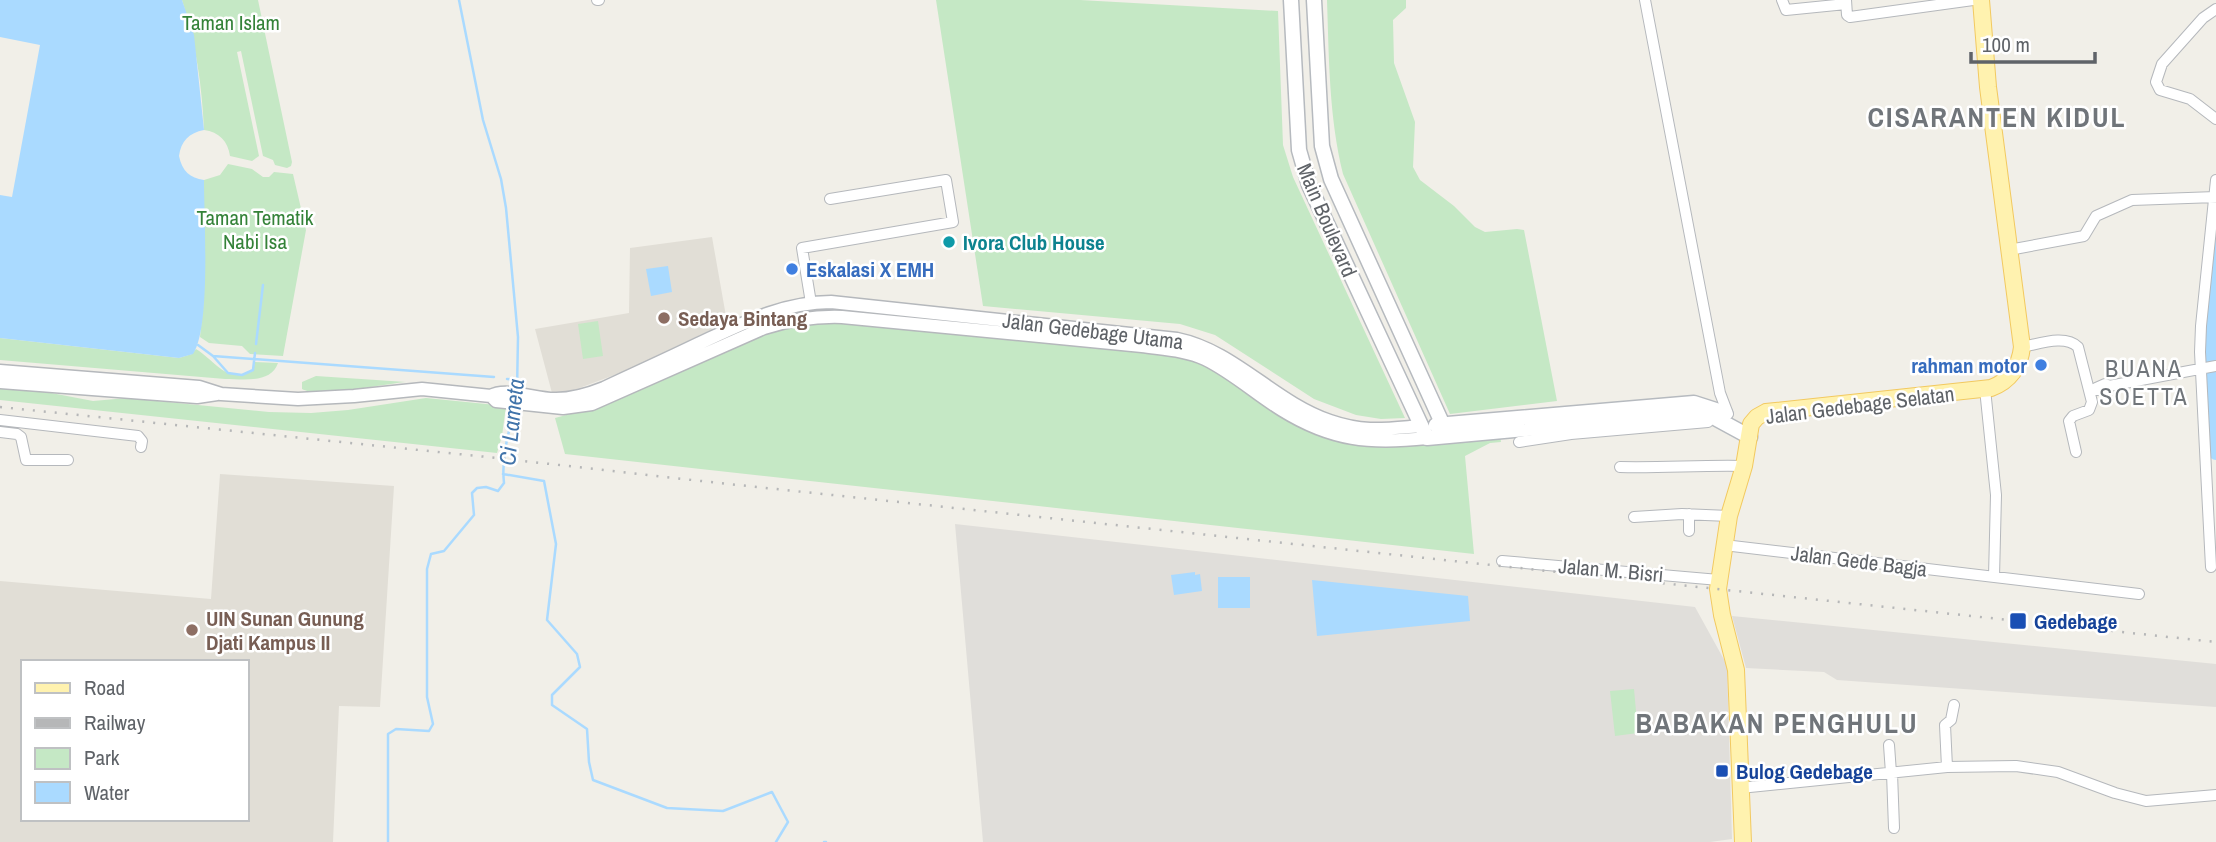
<svg xmlns="http://www.w3.org/2000/svg" width="2216" height="842" font-family="'Archivo Narrow',sans-serif">
	<style>
		.industrial { fill: #e0deda }
		.education { fill: #e1ded6; fill-rule: evenodd }
		.green { fill: #c5e8c5 }
		.water { fill: #aadaff }
		.lines { fill: none; stroke-linecap: round; stroke-linejoin: round }
		.stream { stroke: #aadaff; stroke-width: 2.5 }
		.river { stroke: #aadaff; stroke-width: 16 }
		.minor-casing { stroke: #b5b8bc; stroke-width: 12 }
		.tertiary-casing { stroke: #b5b8bc; stroke-width: 15 }
		.secondary-casing { stroke: #b6babf; stroke-width: 17 }
		.primary-casing { stroke: #f2c960; stroke-width: 18 }
		.minor { stroke: #fff; stroke-width: 10 }
		.tertiary { stroke: #fff; stroke-width: 12 }
		.secondary { stroke: #fff; stroke-width: 14 }
		.primary { stroke: #fff2af; stroke-width: 16 }
		.rail { stroke: #b6b7b8; stroke-width: 2.5; stroke-dasharray: 2 9; stroke-linecap: butt }
		.culture-dot { fill: #0f9aa8; stroke: #fff; stroke-width: 2.5 }
		.shop-dot { fill: #3f7fe0; stroke: #fff; stroke-width: 2.5 }
		.education-dot { fill: #8d6e63; stroke: #fff; stroke-width: 2.5 }
		.transit-dot { fill: #1a4fb4; stroke: #fff; stroke-width: 2.5 }
		.labels { text-anchor: middle; dominant-baseline: central; stroke-width: 5; stroke-linejoin: round; paint-order: stroke }
		.park-label { font-size: 21px; fill: #348238; stroke: #fff }
		.street-label { font-size: 21px; fill: #5f6368; stroke: #fff }
		.culture-label { font-size: 21px; font-weight: bold; fill: #0d838f; stroke: #fff; text-anchor: start }
		.shop-label { font-size: 21px; font-weight: bold; fill: #366cbe; stroke: #fff; text-anchor: start }
		.education-label { font-size: 21px; font-weight: bold; fill: #785e54; stroke: #fff; text-anchor: start }
		.transit-label { font-size: 21px; font-weight: bold; fill: #164399; stroke: #fff; text-anchor: start }
		.water-label { font-size: 23px; font-style: italic; fill: #4174aa; stroke: #fff }
		.quarter-label { font-size: 24px; letter-spacing: 2px; fill: #70757a; stroke: #fff }
		.district-label { font-size: 28px; font-weight: bold; letter-spacing: 2px; fill: #70757a; stroke: #fff }
	</style>
	<rect width="100%" height="100%" fill="#f1efe8"/>
	<path class="industrial" d="M955,524L1695,607L1727,665L1732,839L1710,842H983Z
		M1732,616L2216,664V707L1837,680L1824,672L1746,668Z"/>
	<path class="education" d="M712,237L727,322L625,371L574,390L552,393L535,329L629,313L630,248Z
		M220,474L394,486L380,707L339,706L333,842H0V581L211,599ZM23,662H247V819H23Z"/>
	<path class="green" d="M182,0H258L292,162L291,166L287,168L275,165L273,160L263,156L241,51L237,52L259,156L252,161L230,156C228,141 219,132 204,130C202,86 196,43 182,0Z
		M936,0H1080L1278,11L1283,145L1293,177L1405,418L1381,419L1356,415L1314,399L1215,335L1180,324L983,306Z
		M1327,0H1406V8L1393,20L1394,63L1415,122L1413,167L1420,180L1454,206L1475,227L1485,232L1517,229L1524,230L1557,401L1450,414L1343,174C1329,117 1329,59 1327,0Z
		M228,164L252,169L263,177H269L274,172L293,174L306,230L283,356L250,354L242,346L209,343L200,337L204,297V180L220,175Z
		M598,321L603,356L583,359L578,324Z
		M818,321L1175,354L1203,364L1351,443L1384,447L1500,435L1501,442L1490,443L1465,456L1474,554L565,454L555,418L581,411L765,332Z
		M0,338L179,358L192,354L196,349C218,363 225,383 253,371L255,362L278,363C271,384 242,379 225,379L0,360Z
		M316,376L406,382C384,384 317,398 302,389V382Z
		M0,388L41,391L93,401L127,398L269,412L311,413L348,410L426,398L506,406L502,436L497,453L0,400Z
		M1634,689L1638,733L1615,736L1610,691Z"/>
	<path class="water" d="M0,0H182L194,35L204,130C189,133 181,141 179,156C182,171 190,178 204,180C204,217 211,327 193,354L179,358L0,338V195L12,197L40,45L0,37Z
		M668,266L672,292L651,296L646,269Z
		M1195,572V575L1200,574L1202,591L1174,595L1171,575Z
		M1218,577H1250V608H1218Z
		M1312,580L1468,596L1470,621L1317,636Z"/>
	<g class="lines">
		<path class="stream" d="M459,0L483,120L501,179L506,208L518,337L517,390
			M256,344L263,285
			M198,345L213,356L494,377
			M213,356L228,373L242,375L253,370L255,353
			M507,379L518,380
			M503,474L544,481L556,544L547,620L577,654L580,667L552,695V705L587,729L589,762L593,780L667,808L723,811L772,792L788,822L776,842
			M388,842V734L396,729L429,731L433,724L427,697V569L431,554L444,551L474,515L472,493L477,488L486,487L498,491L504,483C501,457 509,431 515,407
			M824,842H826"/>
		<path class="river" d="M2216,244L2208,357L2216,452"/>
		<defs>
			<path id="minor" d="M597,0H599
				M1645,0L1720,393L1728,414
				M1782,0L1786,10L1846,4
				M1846,0L1847,15L1850,17L1973,0
				M2216,9L2203,18L2162,64L2156,82L2160,90L2190,99L2216,119
				M2009,250L2084,236L2096,216L2132,200L2216,197
				M811,303L802,248L953,222L946,180L830,199
				M2022,347C2039,344 2065,334 2078,347L2092,402L2089,410L2073,416L2069,421L2076,452
				M2109,386L2216,366
				M1985,389L1996,495L1994,577
				M2089,390H2099L2109,386L2105,384L2096,388
				M0,420L138,436L142,441L141,447
				M0,432L17,434L21,437L26,460H68
				M1519,442L1571,434L1708,422
				M1620,467C1662,468 1702,465 1744,466
				M1634,517L1682,514L1729,516
				M1689,531V514
				M1724,545L2139,594
				M1502,561L1719,580
				M2211,567L2200,352L2201,326L2216,180
				M1889,745L1891,773
				M1947,767L1945,725L1951,720L1954,705
				M1892,773L1894,828
				M1740,788L1947,767L2016,766L2058,772L2115,793L2146,801L2216,795"/>
			<path id="tertiary" d="M0,371L199,387L221,394L298,399L354,396L422,389L491,396C506,387 538,400 556,399C573,399 589,394 604,388C636,373 667,359 698,344C741,324 783,302 831,302L1177,339C1235,351 1274,402 1330,421C1365,433 1385,429 1421,426
				M0,382L197,397L217,394
				M491,396L496,401L563,408L592,404L764,328C790,320 814,316 842,317L1142,346C1162,349 1186,350 1205,359C1232,372 1256,394 1282,410C1332,441 1370,444 1427,438"/>
			<path id="secondary" d="M1291,0L1299,150L1309,185L1427,438L1692,414L1715,418L1750,437
				M1314,0L1322,146L1331,179L1448,436
				M1436,425L1694,403L1725,413"/>
			<path id="primary" d="M1743,842L1736,670L1722,615L1718,589L1729,516L1744,466L1751,424L1757,417L1766,412L1991,388C2010,381 2020,366 2022,347L1988,87L1981,0"/>
		</defs>
		<use href="#minor" class="minor-casing"/>
		<use href="#tertiary" class="tertiary-casing"/>
		<use href="#secondary" class="secondary-casing"/>
		<use href="#primary" class="primary-casing"/>
		<use href="#minor" class="minor"/>
		<use href="#tertiary" class="tertiary"/>
		<use href="#secondary" class="secondary"/>
		<use href="#primary" class="primary"/>
		<path class="rail" d="M0,407L497,458L710,482L2216,642"/>
	</g>
	<circle class="culture-dot" cx="949" cy="242" r="7"/>
	<g class="shop-dot">
		<circle cx="792" cy="269" r="7"/>
		<circle cx="2041" cy="365" r="7"/>
	</g>
	<g class="education-dot">
		<circle cx="664" cy="318" r="7"/>
		<circle cx="192" cy="630" r="7"/>
	</g>
	<g class="transit-dot">
		<rect x="2009" y="612" width="18" height="18" rx="3.5"/>
		<rect x="1715" y="764" width="14" height="14" rx="3.5"/>
	</g>
	<g class="labels">
		<g class="park-label">
			<text x="231" y="22">Taman Islam</text>
			<text x="255" y="217">Taman Tematik<tspan x="255" dy="24">Nabi Isa</tspan></text>
		</g>
		<g class="street-label">
			<text transform="translate(1327 220) rotate(67)">Main Boulevard</text>
			<text transform="translate(1093 331) rotate(7)">Jalan Gedebage Utama</text>
			<text transform="translate(1860 405) rotate(-7)">Jalan Gedebage Selatan</text>
			<text transform="translate(1859 561) rotate(7)">Jalan Gede Bagja</text>
			<text transform="translate(1611 570) rotate(5)">Jalan M. Bisri</text>
		</g>
		<g class="culture-label">
			<text x="963" y="242">Ivora Club House</text>
		</g>
		<g class="shop-label">
			<text x="806" y="269">Eskalasi X EMH</text>
			<text x="2027" y="365" text-anchor="end">rahman motor</text>
		</g>
		<g class="education-label">
			<text x="678" y="318">Sedaya Bintang</text>
			<text x="206" y="618">UIN Sunan Gunung<tspan x="206" dy="24">Djati Kampus II</tspan></text>
		</g>
		<g class="transit-label">
			<text x="2034" y="621">Gedebage</text>
			<text x="1736" y="771">Bulog Gedebage</text>
		</g>
		<g class="water-label">
			<text transform="translate(511 422) rotate(-84)">Ci Lameta</text>
		</g>
		<g class="quarter-label">
			<text x="2144" y="368">BUANA<tspan x="2144" dy="28">SOETTA</tspan></text>
		</g>
		<g class="district-label">
			<text x="1997" y="117">CISARANTEN KIDUL</text>
			<text x="1777" y="723">BABAKAN PENGHULU</text>
		</g>
	</g>
	<rect x="21" y="660" width="228" height="161" fill="#ffffff" stroke="#bfc1c3" stroke-width="2"/>
	<rect x="35" y="683" width="35" height="10" fill="#fff2af" stroke="#bfc1c3" stroke-width="2"/>
	<text x="84" y="695" font-size="21" fill="#5f6368">Road</text>
	<rect x="35" y="718" width="35" height="10" fill="#b6b7b8" stroke="#bfc1c3" stroke-width="2"/>
	<text x="84" y="730" font-size="21" fill="#5f6368">Railway</text>
	<rect x="35" y="748" width="35" height="21" fill="#c5e8c5" stroke="#bfc1c3" stroke-width="2"/>
	<text x="84" y="765" font-size="21" fill="#5f6368">Park</text>
	<rect x="35" y="782" width="35" height="21" fill="#aadaff" stroke="#bfc1c3" stroke-width="2"/>
	<text x="84" y="800" font-size="21" fill="#5f6368">Water</text>
	<path d="M1971 52v10h124v-10" fill="none" stroke="#5f6368" stroke-width="3.5"/>
	<text x="1982" y="52" font-size="21" fill="#5f6368" stroke="#ffffff" stroke-width="5" paint-order="stroke">100 m</text>
</svg>
